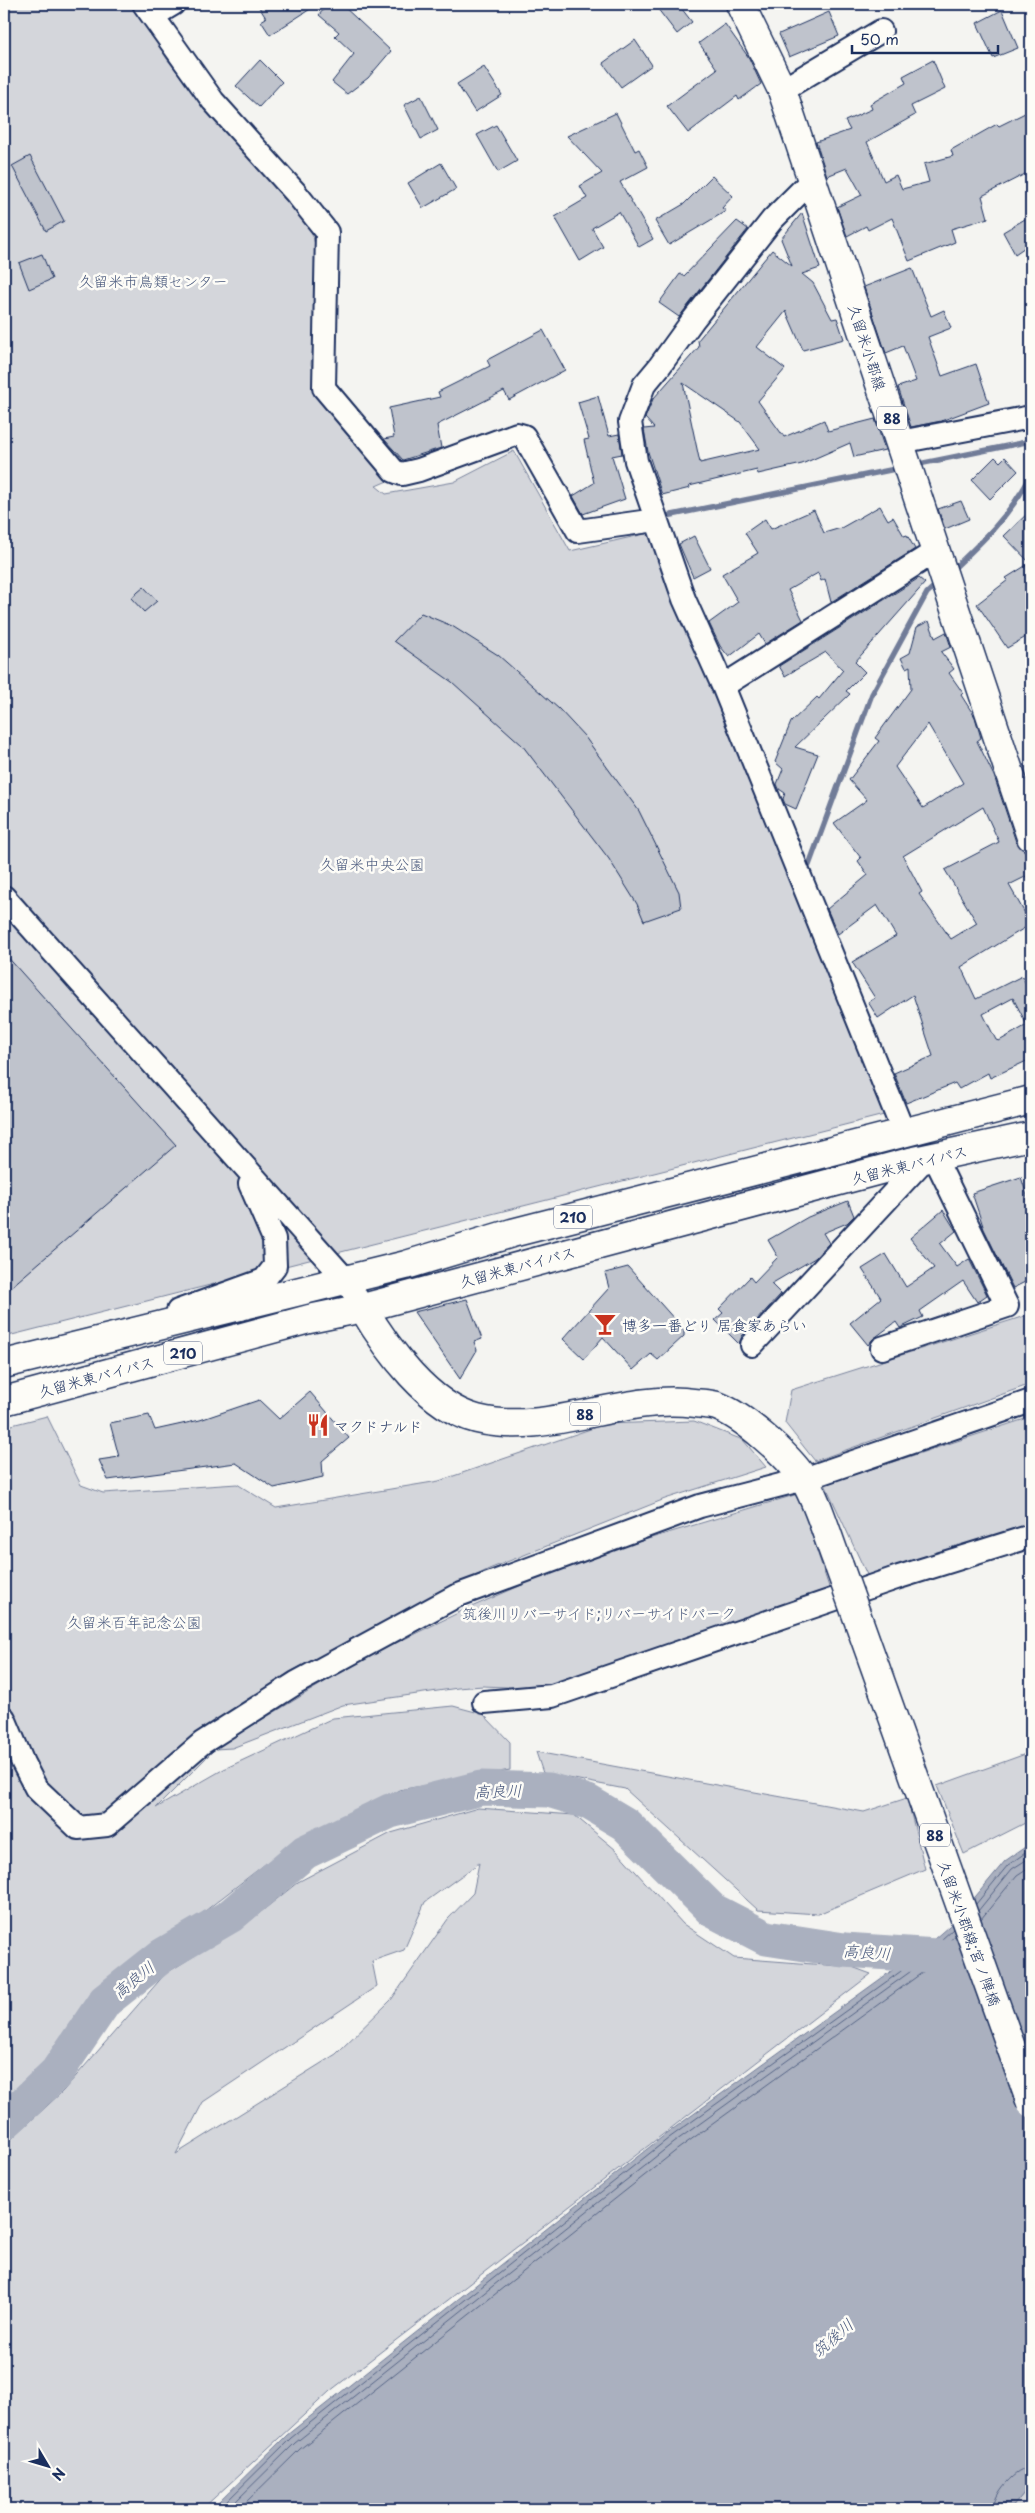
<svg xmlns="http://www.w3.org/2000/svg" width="1035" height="2513" font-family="'Playpen Sans','Klee One',sans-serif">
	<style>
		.green { fill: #d4d6db; stroke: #78829c; fill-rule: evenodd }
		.water { fill: #aab0bf; stroke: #717c98 }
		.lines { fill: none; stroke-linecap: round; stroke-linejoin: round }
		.shore { stroke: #546385; stroke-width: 1 }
		.stream { stroke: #717c98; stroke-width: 5.5 }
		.river { stroke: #aab0bf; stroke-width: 35 }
		.building { fill: #bfc3cc; stroke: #1b2f5e; fill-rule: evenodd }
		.minor-casing { stroke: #1b2f5e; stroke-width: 26 }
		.major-casing { stroke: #1b2f5e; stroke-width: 31 }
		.highway-casing { stroke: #1b2f5e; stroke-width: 31 }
		.minor { stroke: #fdfcf7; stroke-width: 22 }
		.major { stroke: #fdfcf7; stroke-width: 28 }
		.highway { stroke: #fdfcf7; stroke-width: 28 }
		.major-bridge-casing { stroke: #1b2f5e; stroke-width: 31; stroke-linecap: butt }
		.major-bridge { stroke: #fdfcf7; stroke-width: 28 }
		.labels { text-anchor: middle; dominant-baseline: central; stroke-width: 5; stroke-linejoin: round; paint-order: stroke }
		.shield { fill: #fdfcf7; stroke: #5f6c8c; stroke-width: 1 }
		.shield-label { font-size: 14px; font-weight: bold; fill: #1b2f5e }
		.park-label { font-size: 15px; fill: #49597d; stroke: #fdfcf7 }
		.street-label { font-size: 15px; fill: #1b2f5e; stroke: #fdfcf7 }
		.poi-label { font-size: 15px; fill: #1b2f5e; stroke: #fdfcf7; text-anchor: start }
		.water-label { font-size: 16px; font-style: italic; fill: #46567b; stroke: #fdfcf7 }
	</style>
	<rect width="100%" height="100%" fill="#f4f4f1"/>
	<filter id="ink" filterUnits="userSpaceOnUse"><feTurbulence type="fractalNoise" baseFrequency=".02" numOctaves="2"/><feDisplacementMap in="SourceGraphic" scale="10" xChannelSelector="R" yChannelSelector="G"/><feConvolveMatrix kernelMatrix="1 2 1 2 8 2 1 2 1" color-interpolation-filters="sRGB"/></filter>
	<g filter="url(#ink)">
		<path class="green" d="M4,4H134L167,59L209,113L311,229L321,268L311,364L319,394L392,479L376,486L386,494L454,482L514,451L570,551L645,534L657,541L888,1114L4,1337Z
			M1031,1314V1384L815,1461L785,1423L791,1390Z
			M47,1416L81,1485L103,1493L237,1484L276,1508L439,1481L605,1424L694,1421L743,1440L766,1467L665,1499L489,1569L288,1673L216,1723L215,1748L361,1660L460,1612L581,1559L798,1494L830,1590L549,1689L483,1686L458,1688L343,1705L232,1748L215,1749L156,1808L224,1769L333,1718L453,1706L483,1714L510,1742V1770L399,1790L269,1861L95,1997L43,2069L4,2102V1427Z
			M1031,1417V1524L868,1577L825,1484Z
			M536,1752L864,1812L907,1798L925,1869L818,1914L758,1910L625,1789L543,1773Z
			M1031,1752V1820L964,1854L937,1786Z
			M478,1808L574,1815L616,1850L683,1924L734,1958L852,1967L871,1974L330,2391L202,2509H4V2146L63,2091L165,1974L246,1924L298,1882L391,1833ZM479,1863L473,1893L448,1919L391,2000L336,2054L176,2154L203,2102L377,1986L372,1961L404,1950L425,1902Z
			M1031,2484V2509H1011Z"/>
		<path class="water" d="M1031,1843V2484L1011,2509H212L287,2435L666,2134L926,1946L956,1920L1005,1861Z"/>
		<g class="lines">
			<path class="shore" d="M976,1904L1008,1865L1031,1849
				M978,1911L1012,1869L1031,1857
				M981,1919L1017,1875L1031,1866
				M219,2509L291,2438L669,2138L929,1951L953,1929
				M228,2509L295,2443L673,2143L932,1956L955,1936
				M239,2509L300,2449L678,2149L937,1962L958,1943
				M993,2509C994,2493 1015,2468 1031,2468"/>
			<path class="stream" d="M914,465L1031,441
				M667,516L900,468
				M951,571C984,540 1009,516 1031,476
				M809,865L872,694L927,593L939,582"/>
			<path class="river" d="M4,2123L57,2072L105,2001L163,1955L230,1916L305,1852L390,1811L481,1788L549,1790L588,1802L625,1824L712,1910L766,1938L844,1950L1031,1962"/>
		</g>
		<path class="building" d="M257,4H318L270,35L261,21L266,18Z
			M328,4H341L391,51L368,78L347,94L332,82L354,54L335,36L339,32L319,15Z
			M654,4H678L692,22L677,34Z
			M1002,10L1018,48L993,58L977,23Z
			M829,12L839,36L789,57L779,34Z
			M725,24L749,58L761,84L739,100L737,96L688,133L667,106L717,69L699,43Z
			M635,40L652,65L621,87L603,63Z
			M260,60L282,82L259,107L236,86Z
			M933,60L945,89L911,106L915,115L867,142L884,181L896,175L902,189L929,182L924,164L953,156L951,150L997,124L999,126L1031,110V171L982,196L988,218L951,229L955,242L909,261L892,218L868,230L866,226L847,236L837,207L862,195L847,168L827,176L816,142L850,130L845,121L872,109L870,104L906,83L903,76Z
			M484,67L502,95L475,112L457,84Z
			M421,96L438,130L421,139L404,105Z
			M616,113L635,151L639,149L648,167L620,182L653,239L639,247L619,212L592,228L603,247L580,261L555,217L587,198L580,186L602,173L567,136Z
			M496,125L517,161L498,172L477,135Z
			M30,156L64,221L46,231L12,166Z
			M441,163L456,189L423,208L408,183Z
			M712,176L733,196L722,208L726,211L669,245L655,221L684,204Z
			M802,213L820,268L802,274L813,283L832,319L837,318L844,339L803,350L786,311L757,347L785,369L758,401L784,437L824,420L828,431L875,419L885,450L854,457L850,443L802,464L758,474L757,470L689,486L690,488L662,495L648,452L644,429L654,428L645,418L653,399L699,347L698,340L772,250L792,266L781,239ZM683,383L740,422L760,449L700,463Z
			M1025,219L1031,230V243L1015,254L1003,232Z
			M737,221L748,229L679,317L659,303L680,274L684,276Z
			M42,254L52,279L29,289L19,263Z
			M912,268L931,316L944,310L951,328L928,337L942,376L976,364L989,403L941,421L911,427L898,387L916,381L903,346L886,353L864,287Z
			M543,330L565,370L509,400L504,391L437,425L441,448L403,460L384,439L394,437L389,408L440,397L438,392L490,366L487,360Z
			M598,396L609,436L619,434L622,454L612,456L625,499L583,514L573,496L594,483L584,440L589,439L578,402Z
			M995,457L1000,462L1005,457L1018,471L990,499L972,480Z
			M961,501L969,519L945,529L938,509Z
			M880,506L888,520L893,517L904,536L907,535L915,549L831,602L825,579L821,581L818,573L788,590L803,620L765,644L759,634L729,657L720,646L709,623L738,602L722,574L758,553L745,533L765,519L771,529L814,510L824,533L841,528Z
			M1031,510V634L1007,648L977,604L1008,580L1006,578L1030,563L1004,536Z
			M694,536L710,568L693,577L679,544Z
			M919,578L925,583L855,662L865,672L846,691L850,694L795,747L818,754L796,809L785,804L783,799L785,793L779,789L777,784L783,769L775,762L791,722L817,697L819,699L843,670L826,652L785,676L779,666Z
			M144,587L157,601L144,612L131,598Z
			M421,613L452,626L498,655L559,709L585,737L639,811L679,892L681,908L644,921L637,904L609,859L522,745L452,682L394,641Z
			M929,621L935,638L946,632L951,647L941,652L954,669L949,673L963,693L961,695L975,717L981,738L977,741L994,776L1016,842L1025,851L1028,858L1031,857V874L1009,885L1031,924L961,967L976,999L1022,976L1031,994V1059L990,1078L988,1073L959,1089L955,1083L906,1103L894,1073L933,1056L913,995L878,1018L868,1002L875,998L852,962L896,936L877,905L838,934L827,909L868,875L858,861L861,858L834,823L867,800L849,780L879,741L875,738L911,689L910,666L906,668L901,658L910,653L917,627ZM928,724L963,783L923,808L895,767ZM983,807L999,842L945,870L977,923L951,939L919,894L922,892L903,856ZM1013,998L1027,1025L999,1041L996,1040L983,1014Z
			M4,953L176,1145L4,1293Z
			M1021,1177L1031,1208V1279L1013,1288L984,1229L972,1193Z
			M848,1201L854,1216L847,1223L823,1233L829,1243L815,1258L771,1284L781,1294L742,1336L739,1344L715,1320L723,1313L719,1309L750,1277L754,1282L778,1257L768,1240L808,1217Z
			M943,1210L956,1231L940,1244L957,1267L969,1259L987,1295L977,1302L963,1281L920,1311L923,1317L900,1328L896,1322L873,1339L868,1345L850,1323L881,1298L862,1269L886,1254L906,1287L934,1268L910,1238Z
			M628,1267L684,1330V1336L658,1360L651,1354L633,1370L603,1337L584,1359L563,1339L609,1288L605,1273Z
			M467,1299L482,1339L474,1342L477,1350L460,1379L414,1312Z
			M310,1392L349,1438L322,1461L323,1477L274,1488L236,1463L108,1480L99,1460L119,1457L110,1423L149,1415L155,1430L200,1420L259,1400L279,1419Z"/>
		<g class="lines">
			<defs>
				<path id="minor" d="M144,4L213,101L295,192L327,232L324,388L394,471L402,474L419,470L517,434L524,436L578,531L656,520
					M153,16L173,4
					M782,90L881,31
					M813,179L772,220L693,320L659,367L644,385L630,422L636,461L684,599L723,686L903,1131
					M900,442L1031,417
					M723,686L936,551
					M4,897L346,1280L363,1308
					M178,1311L264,1280L275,1266L274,1239L250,1184
					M752,1345L922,1162L931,1160
					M882,1348L1007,1306L935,1158
					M484,1702L552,1696L899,1577L1031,1536
					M4,1718L23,1763L36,1788L78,1828L107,1825L202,1743L296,1683L456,1596L700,1506L804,1479L1031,1401"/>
				<path id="major" d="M740,4L782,90L1031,837
					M363,1308C387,1349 429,1407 477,1419C550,1437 622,1393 695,1403C702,1404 710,1404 717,1406C735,1413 750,1425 764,1437C778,1449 793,1463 803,1478C817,1498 829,1542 839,1566"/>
				<path id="highway" d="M4,1364L406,1265L512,1233L1031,1100
					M4,1401L309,1319L363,1308L910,1162L1031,1136"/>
			</defs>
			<use href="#minor" class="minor-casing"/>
			<use href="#major" class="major-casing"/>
			<use href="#highway" class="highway-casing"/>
			<use href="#minor" class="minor"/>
			<use href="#major" class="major"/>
			<use href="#highway" class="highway"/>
			<defs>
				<path id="major-bridge" d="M839,1566L1031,2103"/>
			</defs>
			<use href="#major-bridge" class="major-bridge-casing"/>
			<use href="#major-bridge" class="major-bridge"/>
		</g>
	</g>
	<defs>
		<symbol id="bar-bare" viewBox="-9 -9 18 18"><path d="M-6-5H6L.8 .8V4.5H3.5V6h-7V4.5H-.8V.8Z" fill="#c8321e" stroke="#fdfcf7" stroke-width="2.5" paint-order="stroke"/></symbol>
		<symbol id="restaurant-bare" viewBox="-9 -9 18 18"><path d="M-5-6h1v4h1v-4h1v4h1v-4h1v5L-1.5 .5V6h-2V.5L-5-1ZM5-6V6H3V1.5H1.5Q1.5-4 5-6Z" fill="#c8321e" stroke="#fdfcf7" stroke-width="2.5" paint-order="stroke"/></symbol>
	</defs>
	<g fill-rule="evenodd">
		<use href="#bar-bare" x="589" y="1308" width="32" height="32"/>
		<use href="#restaurant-bare" x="302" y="1409" width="32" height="32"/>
	</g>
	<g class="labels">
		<g class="shield">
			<rect x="877" y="406.5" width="30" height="23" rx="4"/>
			<rect x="554" y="1205.5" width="38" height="23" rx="4"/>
			<rect x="164" y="1341.5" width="38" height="23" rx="4"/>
			<rect x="570" y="1402.5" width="30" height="23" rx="4"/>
			<rect x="920" y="1823.5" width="30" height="23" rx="4"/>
		</g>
		<g class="shield-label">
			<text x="892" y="418">88</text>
			<text x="573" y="1217">210</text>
			<text x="183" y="1353">210</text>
			<text x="585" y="1414">88</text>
			<text x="935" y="1835">88</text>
		</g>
		<g class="park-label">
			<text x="153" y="280">久留米市鳥類センター</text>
			<text x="372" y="863">久留米中央公園</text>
			<text x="599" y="1612">筑後川リバーサイド;リバーサイドパーク</text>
			<text x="134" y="1621">久留米百年記念公園</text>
		</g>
		<g class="street-label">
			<text transform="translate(868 347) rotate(72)">久留米小郡線</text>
			<text transform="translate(909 1164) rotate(-14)">久留米東バイパス</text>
			<text transform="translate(517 1266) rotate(-15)">久留米東バイパス</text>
			<text transform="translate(96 1376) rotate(-15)">久留米東バイパス</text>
			<text transform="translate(970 1933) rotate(70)">久留米小郡線;宮ノ陣橋</text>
		</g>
		<g class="poi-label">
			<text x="622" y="1324">博多一番どり 居食家あらい</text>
			<text x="334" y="1425">マクドナルド</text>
		</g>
		<g class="water-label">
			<text transform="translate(498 1790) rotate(-2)">高良川</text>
			<text transform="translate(867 1951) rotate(4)">高良川</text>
			<text transform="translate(133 1979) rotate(-39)">高良川</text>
			<text transform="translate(832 2337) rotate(-41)">筑後川</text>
		</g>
	</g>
	<rect width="1035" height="2513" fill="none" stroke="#fdfcf7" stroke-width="20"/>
	<rect x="10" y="10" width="1015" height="2493" fill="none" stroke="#1b2f5e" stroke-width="2" filter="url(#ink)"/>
	<g transform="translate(48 2466) rotate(128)" stroke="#fdfcf7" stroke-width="4" paint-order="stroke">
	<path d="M0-4L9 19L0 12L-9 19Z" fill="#1b2f5e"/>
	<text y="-8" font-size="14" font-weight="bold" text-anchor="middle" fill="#1b2f5e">N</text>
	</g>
	<path d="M852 45v8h146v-8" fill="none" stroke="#1b2f5e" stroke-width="2.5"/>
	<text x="860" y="45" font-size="15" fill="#1b2f5e" stroke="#fdfcf7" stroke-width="4" paint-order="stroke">50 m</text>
</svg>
